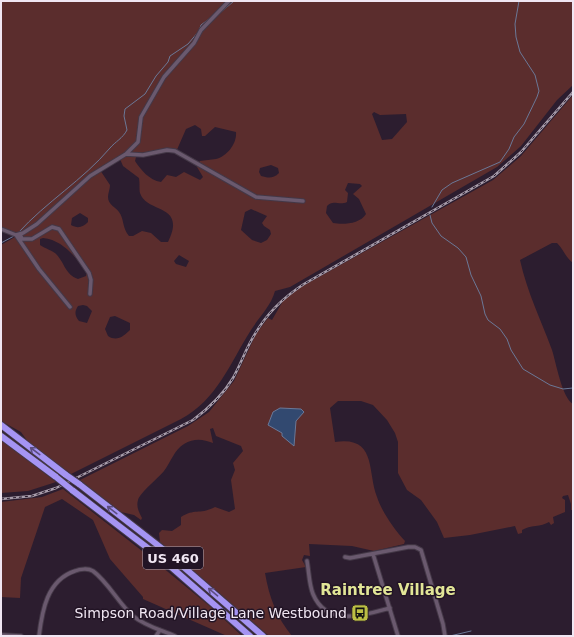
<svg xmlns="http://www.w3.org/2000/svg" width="574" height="637" font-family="'DejaVu Sans',sans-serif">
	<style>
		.green { fill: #5b2d2d; fill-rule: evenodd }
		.water { fill: #324970; stroke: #6b7897 }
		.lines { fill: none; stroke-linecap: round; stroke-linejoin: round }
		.stream { stroke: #6b7897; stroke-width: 1 }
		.minor-casing { stroke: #443847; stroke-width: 5.5 }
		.motorway-casing { stroke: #443847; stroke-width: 8 }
		.minor { stroke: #6a596e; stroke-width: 3.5 }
		.motorway { stroke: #a594f3; stroke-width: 6 }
		.rail-casing { stroke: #a89dab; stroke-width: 2.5 }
		.rail { stroke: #221425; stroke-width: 1; stroke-dasharray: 3; stroke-linecap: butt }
		.motorway-bridge-casing { stroke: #443847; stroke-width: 8; stroke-linecap: butt }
		.motorway-bridge { stroke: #a594f3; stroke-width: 6 }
		.oneway { stroke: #5d4e82 }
		.labels { text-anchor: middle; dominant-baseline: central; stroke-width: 3; stroke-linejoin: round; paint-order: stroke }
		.shield { fill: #221425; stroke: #b2a7b4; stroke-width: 1 }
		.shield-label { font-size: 13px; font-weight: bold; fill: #f0e6f2 }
		.poi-label { font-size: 14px; fill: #f0e6f2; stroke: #221425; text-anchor: end }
		.neighbourhood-label { font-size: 15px; font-weight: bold; fill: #e2e697; stroke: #221425 }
	</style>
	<rect width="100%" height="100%" fill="#2c1d2f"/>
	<path class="green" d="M1,1H573V85L557,100L521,146L497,167L290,287L275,291C271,306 259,317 251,330C230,363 217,400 181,419L71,474L28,442L21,432L1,421V245L15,237L1,231ZM374,112L380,115L406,114L407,122L392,139L382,140L372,114ZM195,125L201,129L202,136H205L215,127L236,132C237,144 227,156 216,159C211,160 205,160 200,161L197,167L203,177L200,180L184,172L176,177L167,175L161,182C149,180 141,170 135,161L136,157L165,152H176L186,129ZM120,159L123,166L139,178C140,183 139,189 140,193C147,214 187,203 168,242H161L151,233L142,231L133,236H129C122,228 124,218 119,212C116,207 108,205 108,197C108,193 110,189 110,185L100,170ZM271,165L278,168L279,173C273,179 268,178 261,176L259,172L260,168ZM348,183L360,184L362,186L353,194L359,199L366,214C360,224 343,225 333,223L326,213L327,206C333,199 339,206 347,202L348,193L345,190ZM251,209L267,216L262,223L264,226L270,230L271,234L267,240L261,243L252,240L241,230L245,212ZM80,213L88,218V222C83,227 78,229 71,225L72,218ZM43,238C63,240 75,257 87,271L86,276L78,279C65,274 65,264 57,255C53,250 45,249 40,245V239ZM179,255L189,261L186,267L176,264L174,261ZM83,305L87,306L92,311L87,323L79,321C75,316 74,312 78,306ZM115,316L130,323V330C124,336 117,342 108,336L105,329L110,317Z
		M573,95V263C565,257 564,250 557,243H552L520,260C527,292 541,320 552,350C556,362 562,398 573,404V510H571V504L568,495L563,496L562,498L565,500V512L553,517L554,523L551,525L549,522C541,527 530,525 522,530V533L518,534L515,526L470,535L444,538L437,522L421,500L407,490L398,473V442L395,433L387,420L373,405L361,401H338L330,408L335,442C377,436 367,471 377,497C382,512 394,529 405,541L404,544L374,551L352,546L309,544L310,556L304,555L302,560L306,567L265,573C269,597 277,618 292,636H269L160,542L159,533L162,530L172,531L181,525V517C195,508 200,515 215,507L229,512L235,509L231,480L235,470L233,463L243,451L241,446L216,436L213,428L210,429L213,443C203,439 194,438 184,444C174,450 171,462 164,471C158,478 140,493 138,500C136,507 139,512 142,518L141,520L134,515L121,512L80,480L188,426L209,412L234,381L256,334L268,318L272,320L283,301L301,287L493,180L521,156Z
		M1,440L56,482L28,491L1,493Z
		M63,489L151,558L212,608L242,636H227L143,599V597L110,559L93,520L62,499L45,507L21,578L20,598L1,597V502L42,497Z"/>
	<path class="water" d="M280,408L301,409L304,412L296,421L294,446L282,436V433L268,425L273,412Z"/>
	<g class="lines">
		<path class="stream" d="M221,12L234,1
			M432,207L442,190L452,183L500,162L509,149L514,137L524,124L537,97L539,91L535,75L520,52L516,37L515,24L519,1
			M430,215L432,223L441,236L458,248L466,257L471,275L481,296L485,314L488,320L500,329L507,339L511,350L523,369L550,385L563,389L573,388
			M18,233C46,202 83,180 110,148C115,142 123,138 127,130L124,116L125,109L145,94L156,76L168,62L170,56L188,44L199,31L201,25L209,19
			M1,243L14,236
			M450,636L471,631"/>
		<defs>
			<path id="minor" d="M126,154L138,142L141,117L164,77L194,43L201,30L229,1
				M1,229L16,235L39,269L70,307
				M20,234L22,239H32L52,227L59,229L89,273L91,280L90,294
				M16,235L23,233L37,224L90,176L126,154L143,155L167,150L175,151L256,197L303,201
				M373,554L398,636
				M345,557L350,558L408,547H415L421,550L443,624L445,636
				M307,561C309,572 309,584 313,594C327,628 365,615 390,608
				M1,635L21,636
				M39,636C42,611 47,580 75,571C80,569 88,568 93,571C108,582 119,604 133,616C145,626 161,630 175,636
				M156,636L160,630"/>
			<path id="motorway" d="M1,425L66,475
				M1,436L56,477
				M79,484L164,550L263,636
				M72,490L162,559L250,636"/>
		</defs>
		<use href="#minor" class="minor-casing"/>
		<use href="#motorway" class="motorway-casing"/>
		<use href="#minor" class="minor"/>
		<use href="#motorway" class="motorway"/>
		<defs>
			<path id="rail" d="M1,499L32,496L56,488L193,420C209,408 223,395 233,378C241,364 246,348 255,334C267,313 284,297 304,284L494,176L521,152L573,92"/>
		</defs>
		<use href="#rail" class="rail-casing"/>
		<use href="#rail" class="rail"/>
		<defs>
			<path id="motorway-bridge" d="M66,475L79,484
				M56,477L72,490"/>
		</defs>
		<use href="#motorway-bridge" class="motorway-bridge-casing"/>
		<use href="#motorway-bridge" class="motorway-bridge"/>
	</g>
	<defs><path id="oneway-shaft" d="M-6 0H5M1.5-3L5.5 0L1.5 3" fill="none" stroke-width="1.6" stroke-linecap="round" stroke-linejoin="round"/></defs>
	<g class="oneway">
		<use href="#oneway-shaft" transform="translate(35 451) rotate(-143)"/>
		<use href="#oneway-shaft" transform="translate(112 510) rotate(-142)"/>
		<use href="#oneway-shaft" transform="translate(213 592) rotate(-140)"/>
	</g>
	<defs>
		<symbol id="bus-square" viewBox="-11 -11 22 22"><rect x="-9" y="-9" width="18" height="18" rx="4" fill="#bcbf44" stroke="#221425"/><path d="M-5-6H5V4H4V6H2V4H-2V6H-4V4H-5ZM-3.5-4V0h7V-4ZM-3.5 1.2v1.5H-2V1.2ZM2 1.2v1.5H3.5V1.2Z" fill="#111"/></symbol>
	</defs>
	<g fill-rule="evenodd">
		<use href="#bus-square" x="350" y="603" width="20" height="20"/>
	</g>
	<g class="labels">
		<rect class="shield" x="143" y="547" width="60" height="22" rx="3"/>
		<g class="shield-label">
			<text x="173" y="558">US 460</text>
		</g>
		<g class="poi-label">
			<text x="347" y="613">Simpson Road/Village Lane Westbound</text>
		</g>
		<g class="neighbourhood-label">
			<text x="388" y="590">Raintree Village</text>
		</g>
	</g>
	<rect width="574" height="637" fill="none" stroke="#f0e6f2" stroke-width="4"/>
</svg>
